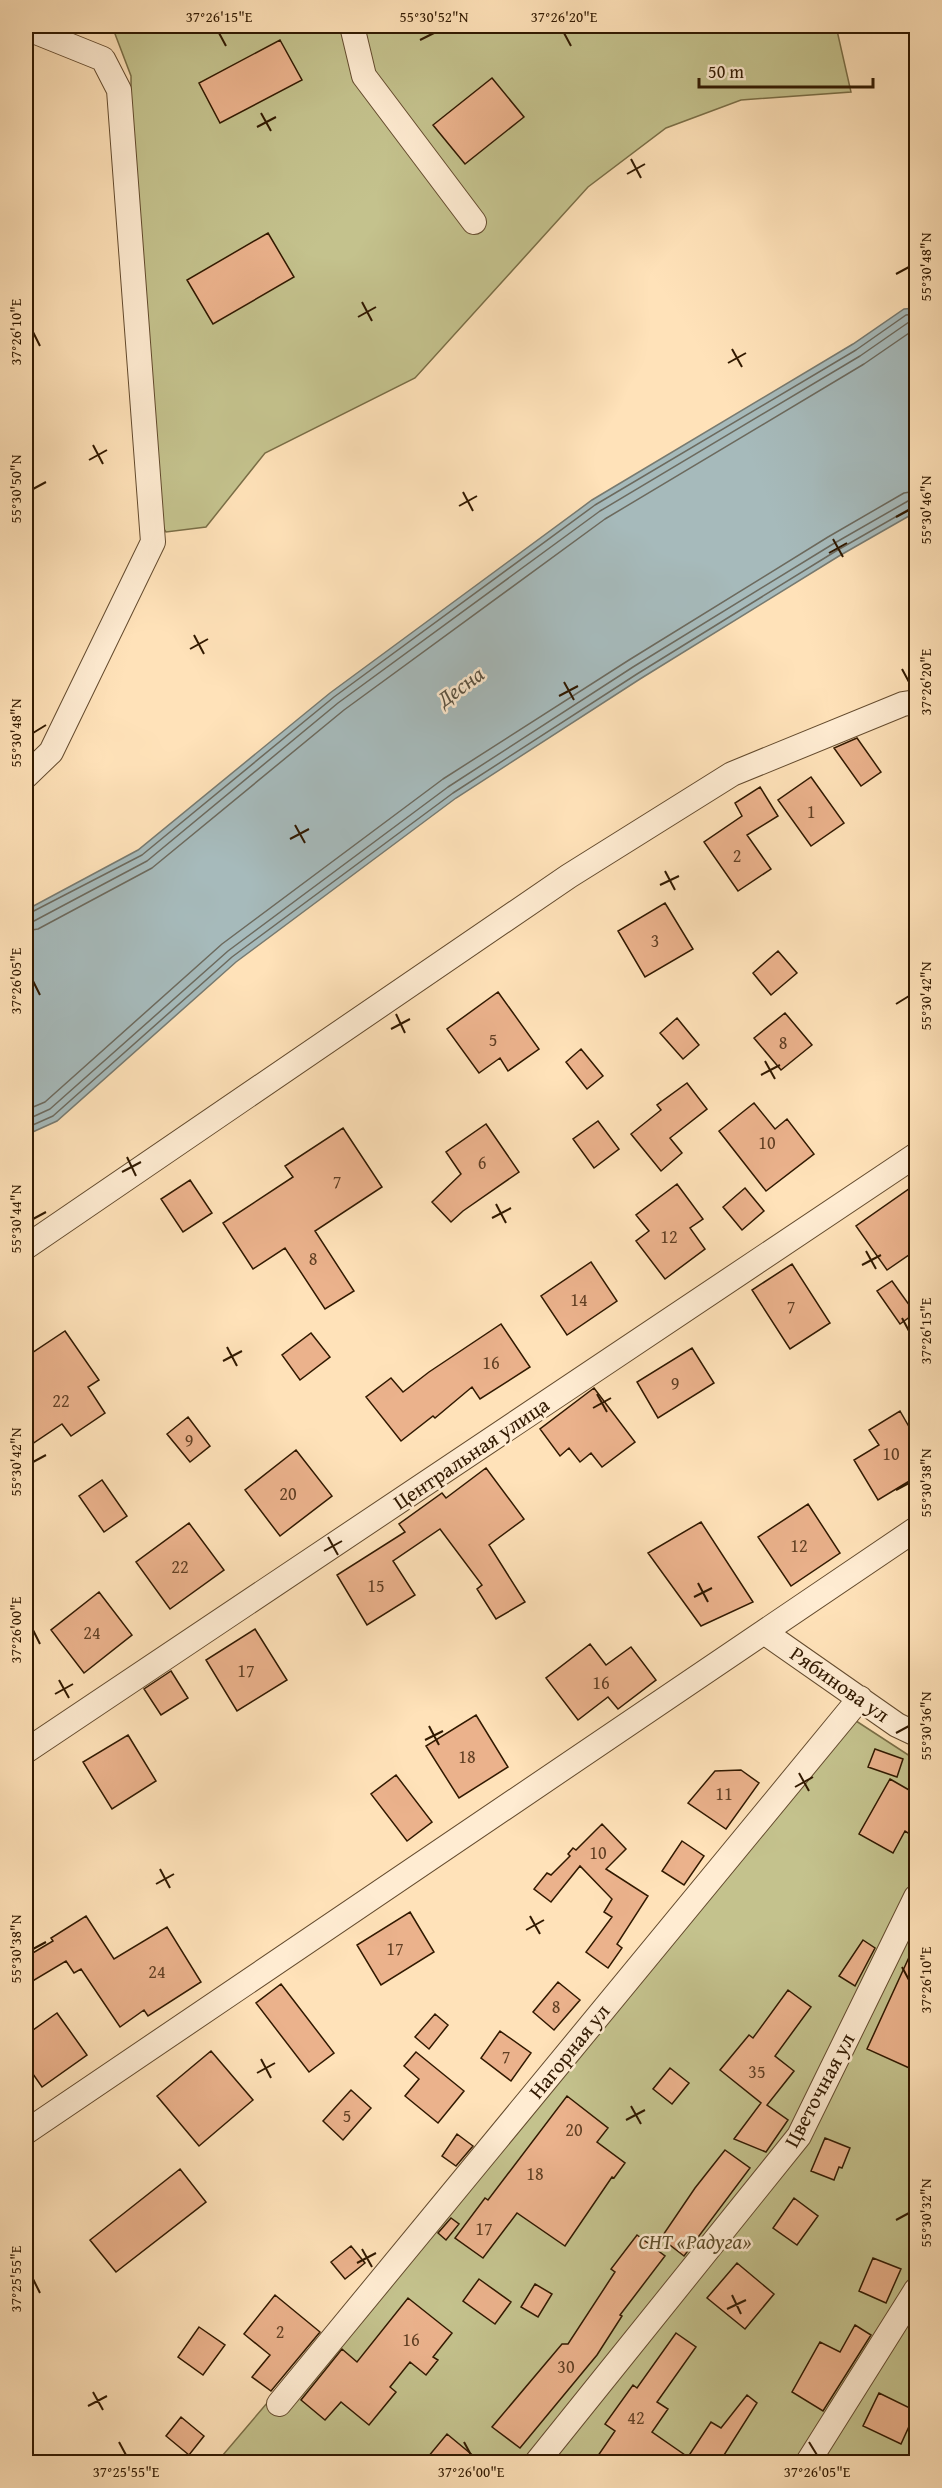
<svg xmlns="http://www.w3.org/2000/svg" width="942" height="2488" font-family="'Gentium Book Plus',serif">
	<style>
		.green { fill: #c4c28d; stroke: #7a6e46; stroke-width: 1.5 }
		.water { fill: #a6babb; stroke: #777a70; stroke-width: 1.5 }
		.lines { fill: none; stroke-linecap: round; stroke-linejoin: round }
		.shore { stroke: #6c6a5e; stroke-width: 1.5 }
		.building { fill: #ebb28c; stroke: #311900; stroke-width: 1.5 }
		.minor-casing { stroke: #644b2e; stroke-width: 26 }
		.minor { stroke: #ffecd2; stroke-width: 24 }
		.ticks { fill: none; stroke: #311900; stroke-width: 2 }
		.labels { text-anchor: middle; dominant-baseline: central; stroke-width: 5; stroke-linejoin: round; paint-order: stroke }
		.number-label { font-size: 18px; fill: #603f23 }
		.street-label { font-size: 21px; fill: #311900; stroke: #ffecd2 }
		.park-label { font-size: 21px; font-style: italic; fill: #5d4c2a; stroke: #ffecd2 }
		.water-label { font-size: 22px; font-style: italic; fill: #5a5141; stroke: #ffecd2 }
		.neatline { fill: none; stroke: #311900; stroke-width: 2 }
		.ticks-label { font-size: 15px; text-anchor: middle; fill: #311900 }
	</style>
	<rect width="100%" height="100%" fill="#ffe2b9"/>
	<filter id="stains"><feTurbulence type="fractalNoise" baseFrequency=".00333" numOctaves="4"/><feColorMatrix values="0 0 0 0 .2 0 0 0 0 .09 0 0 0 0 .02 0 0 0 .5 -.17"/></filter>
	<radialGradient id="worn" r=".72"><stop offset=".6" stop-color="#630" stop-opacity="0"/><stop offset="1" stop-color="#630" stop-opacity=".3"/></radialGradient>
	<path class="green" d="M112,26H836L851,92L741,100L666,128L588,187L415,378L265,453L206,527L166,532L146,503L133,419L131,76Z
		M850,1717L916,1760V2462H217Z"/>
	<path class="water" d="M916,308V512L839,556L640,679L456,798L236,962L57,1121L26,1135V910L138,850L330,693L592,500L853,344L904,309Z"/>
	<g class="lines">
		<path class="shore" d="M26,915L142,855L334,697L595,505L856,350L906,315L916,314
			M26,922L34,921L147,861L338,703L600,511L860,356L909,322L916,321
			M26,931L38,929L152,868L344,710L605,519L864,364L912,331L916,330
			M26,1110L45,1102L222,944L443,779L629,660L828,537L904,493L916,491
			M26,1120L50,1109L228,951L448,787L633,667L833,544L908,501L916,500
			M26,1128L53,1116L232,957L453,793L637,674L836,551L911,508L916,507"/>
	</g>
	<path class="building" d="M280,40L302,80L220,123L199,83Z
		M492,78L524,117L465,164L433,125Z
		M268,233L294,277L213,324L187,280Z
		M857,738L881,772L861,786L834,748Z
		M811,777L844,823L811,846L778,800Z
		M760,787L778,816L747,835L771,869L738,891L704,842L742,816L735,803Z
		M665,903L693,949L645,977L618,931Z
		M778,951L797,973L771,995L753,973Z
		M498,992L539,1049L508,1071L500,1058L479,1073L447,1029Z
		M785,1013L812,1045L781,1070L754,1038Z
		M677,1018L699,1045L683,1059L660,1033Z
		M581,1049L603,1076L587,1089L566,1062Z
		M687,1083L707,1109L670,1138L682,1153L661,1171L631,1134L661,1110L657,1105Z
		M754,1103L775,1129L787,1119L814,1154L766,1191L719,1131Z
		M598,1121L619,1149L594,1168L573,1139Z
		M486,1124L519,1172L463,1211L451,1222L432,1202L461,1174L446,1152Z
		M343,1128L382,1187L315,1231L354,1291L325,1309L285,1248L253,1269L223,1223L293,1177L285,1166Z
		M190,1180L212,1213L183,1232L161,1199Z
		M677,1184L703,1219L690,1228L705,1249L665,1279L636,1241L649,1231L636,1215Z
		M916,1184V1250L887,1270L856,1226Z
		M745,1188L764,1211L742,1230L723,1207Z
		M591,1262L617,1301L567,1335L541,1296Z
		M792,1264L830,1323L790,1349L752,1290Z
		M892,1281L915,1313L900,1324L877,1291Z
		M501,1324L530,1367L480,1399L472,1387L435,1418L433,1416L401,1441L366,1397L391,1378L403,1392L429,1372Z
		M65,1331L99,1380L88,1387L105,1413L71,1436L62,1424L26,1448V1357Z
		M311,1333L330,1357L300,1380L282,1355Z
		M692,1348L714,1383L658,1418L637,1382Z
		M594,1388L635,1442L602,1467L591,1453L580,1462L569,1448L560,1456L540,1429Z
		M900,1411L916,1439V1477L878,1500L854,1460L879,1445L869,1430Z
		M188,1417L210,1446L190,1462L167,1434Z
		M296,1450L332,1496L280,1536L245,1490Z
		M486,1468L524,1519L489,1545L525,1602L496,1619L477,1589L482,1585L440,1529L393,1561L415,1595L367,1625L337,1575L405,1532L399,1524L442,1493L446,1498Z
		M102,1480L127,1516L104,1532L79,1496Z
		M808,1504L840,1553L791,1586L758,1537Z
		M701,1522L753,1602L701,1626L648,1553Z
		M189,1523L224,1570L170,1609L136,1562Z
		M99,1592L132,1635L84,1673L51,1630Z
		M255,1629L287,1680L237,1711L206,1660Z
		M590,1644L606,1665L631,1647L656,1680L618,1709L608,1697L578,1720L546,1678Z
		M171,1671L188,1698L161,1715L144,1689Z
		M476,1715L508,1767L459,1798L426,1746Z
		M128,1735L156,1781L112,1809L83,1762Z
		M875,1749L903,1759L897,1777L868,1767Z
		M741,1770L759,1783L726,1829L688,1803L715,1771Z
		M396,1775L432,1822L407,1841L371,1794Z
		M890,1779L916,1794V1838L905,1831L893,1853L859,1834Z
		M602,1824L626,1849L606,1869L648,1896L617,1944L622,1948L608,1968L586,1952L612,1917L604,1912L612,1899L580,1866L551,1902L534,1889L547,1873L551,1875L570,1856L568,1854L573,1848L576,1850Z
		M682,1841L704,1856L684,1885L662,1871Z
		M410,1912L434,1952L381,1985L357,1945Z
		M86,1916L114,1959L167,1927L201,1982L148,2016L144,2010L120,2027L81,1969L74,1973L66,1961L26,1985V1957L53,1941L51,1938Z
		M863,1940L875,1948L855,1986L839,1976Z
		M916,1942V2071L867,2049Z
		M558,1982L580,2000L554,2030L533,2012Z
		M281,1984L334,2053L309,2072L256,2003Z
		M788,1990L811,2007L775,2056L794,2071L767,2105L788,2120L766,2152L734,2139L761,2103L720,2070L749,2035L753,2038Z
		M57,2013L87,2055L42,2087L26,2064V2035Z
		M435,2014L448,2025L429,2049L415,2037Z
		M500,2031L531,2053L511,2081L481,2058Z
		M211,2051L253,2100L199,2146L157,2096Z
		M416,2052L464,2091L438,2123L405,2096L419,2079L404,2066Z
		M670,2068L689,2083L672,2104L653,2089Z
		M351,2090L371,2108L343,2140L323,2121Z
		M567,2096L608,2128L597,2142L625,2163L614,2178L612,2177L565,2246L517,2213L483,2258L455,2238L485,2198L488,2200Z
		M457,2134L473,2146L456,2166L442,2156Z
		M825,2138L850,2148L842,2168L839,2167L834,2180L811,2171Z
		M725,2150L750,2168L684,2256L661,2238L695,2188Z
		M180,2169L206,2202L116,2272L90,2240Z
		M794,2198L818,2216L797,2245L773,2228Z
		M451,2218L459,2224L446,2240L438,2233Z
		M637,2235L665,2256L620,2315L622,2316L597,2355L520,2448L492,2427L562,2344H568L615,2272L611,2269Z
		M351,2246L365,2263L345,2279L331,2262Z
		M873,2258L901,2269L886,2303L859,2291Z
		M737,2263L774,2294L745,2329L707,2298Z
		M479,2279L511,2302L495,2324L463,2301Z
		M535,2284L552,2294L538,2317L521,2307Z
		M275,2295L320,2332L271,2391L252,2377L270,2355L244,2334Z
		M408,2298L452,2333L433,2357L438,2360L426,2375L410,2362L390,2387L396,2392L369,2425L341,2402L325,2420L301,2400L342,2349L357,2362Z
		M855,2325L871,2335L823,2411L792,2392L820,2342L840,2352Z
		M199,2327L225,2345L203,2375L178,2357Z
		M676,2333L696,2347L657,2402L668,2409L652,2432L688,2457L711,2422L721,2428L747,2395L757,2403L719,2463H593L615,2431L605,2424L633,2385L637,2388Z
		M879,2393L916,2411L901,2444L863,2426Z
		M181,2417L204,2436L189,2455L166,2436Z
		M447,2434L482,2463H423Z"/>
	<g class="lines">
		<defs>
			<path id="minor" d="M352,26L364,76L474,222
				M26,28L103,59L119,90L153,542L51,752L26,776
				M26,1247L569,876L732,774L903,704L916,702
				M764,1632L897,1725L916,1734
				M26,1751L916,1155
				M26,2132L916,1529
				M279,2404L860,1698
				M537,2462L799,2136L916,1897
				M808,2462L916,2290"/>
		</defs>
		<use href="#minor" class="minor-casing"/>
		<use href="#minor" class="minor"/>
	</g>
	<path class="ticks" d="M219,33L226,46M564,33L571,46M420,40L434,33M261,113L271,131M257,127L276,117M631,159L641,178M627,174L645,164M896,274L909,267M362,302L372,321M358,317L376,307M33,332L40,346M732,349L742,367M728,363L746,353M93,445L103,464M89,460L107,450M33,489L46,482M463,492L473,511M459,506L477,496M896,517L909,510M833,539L843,557M829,553L847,543M194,635L204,654M190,649L208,639M902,669L909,682M564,682L574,700M559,696L578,686M33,733L46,725M295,825L305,843M290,839L309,829M665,871L675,890M660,885L679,876M33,981L40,995M896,1004L909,996M396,1014L405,1033M391,1029L410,1019M765,1061L775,1079M761,1075L780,1065M127,1157L136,1176M122,1172L141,1162M496,1204L506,1223M492,1218L511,1208M33,1219L46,1212M866,1251L876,1269M862,1265L881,1255M902,1318L909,1331M227,1347L237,1366M223,1361L242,1351M597,1394L607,1412M593,1408L611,1398M33,1462L46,1455M896,1490L909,1483M328,1537L338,1555M324,1551L342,1541M698,1583L708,1602M694,1597L712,1588M33,1630L40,1644M59,1680L69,1698M55,1694L73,1684M429,1726L439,1745M896,1733L909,1726M425,1740L443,1731M799,1773L809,1791M795,1787L813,1777M160,1869L170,1888M156,1884L174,1874M530,1916L540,1934M526,1930L544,1920M33,1949L46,1942M902,1967L909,1980M261,2059L271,2078M257,2073L275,2063M631,2106L641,2124M626,2120L645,2110M896,2220L909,2213M362,2249L372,2267M357,2263L376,2253M33,2279L40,2293M732,2295L741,2314M727,2309L746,2300M93,2392L103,2410M88,2406L107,2396M119,2442L126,2455M464,2442L471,2455M809,2442L817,2455"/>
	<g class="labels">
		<g class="number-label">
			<text x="811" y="811">1</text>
			<text x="737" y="855">2</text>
			<text x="655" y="940">3</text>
			<text x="493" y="1039">5</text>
			<text x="783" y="1042">8</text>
			<text x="767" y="1142">10</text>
			<text x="482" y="1162">6</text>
			<text x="337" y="1181">7</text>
			<text x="669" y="1236">12</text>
			<text x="313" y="1258">8</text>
			<text x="579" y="1299">14</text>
			<text x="791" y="1306">7</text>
			<text x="491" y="1362">16</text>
			<text x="675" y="1383">9</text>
			<text x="61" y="1400">22</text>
			<text x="189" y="1440">9</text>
			<text x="891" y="1453">10</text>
			<text x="288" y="1493">20</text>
			<text x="799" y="1545">12</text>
			<text x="180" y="1566">22</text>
			<text x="376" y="1585">15</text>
			<text x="92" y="1632">24</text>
			<text x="246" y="1670">17</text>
			<text x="601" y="1682">16</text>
			<text x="467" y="1756">18</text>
			<text x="724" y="1793">11</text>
			<text x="598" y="1852">10</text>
			<text x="395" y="1948">17</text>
			<text x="157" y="1971">24</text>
			<text x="556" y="2006">8</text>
			<text x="506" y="2056">7</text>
			<text x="757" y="2071">35</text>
			<text x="347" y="2115">5</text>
			<text x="574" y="2129">20</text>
			<text x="535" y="2173">18</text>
			<text x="484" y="2228">17</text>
			<text x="280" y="2331">2</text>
			<text x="411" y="2339">16</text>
			<text x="566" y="2366">30</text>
			<text x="636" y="2417">42</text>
		</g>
		<g class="street-label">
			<text transform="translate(471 1453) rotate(-34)">Центральная улица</text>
			<text transform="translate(840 1684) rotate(35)">Рябинова ул</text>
			<text transform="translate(569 2051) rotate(-51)">Нагорная ул</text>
			<text transform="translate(819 2090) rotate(-62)">Цветочная ул</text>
		</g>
		<g class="park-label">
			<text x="695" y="2241">СНТ «Радуга»</text>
		</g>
		<g class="water-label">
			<text transform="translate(460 686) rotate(-36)">Десна</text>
		</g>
	</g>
	<rect width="942" height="2488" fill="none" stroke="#ffe2b9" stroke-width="66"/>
	<path d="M699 78v9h174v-9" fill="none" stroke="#311900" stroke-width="3"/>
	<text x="708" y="78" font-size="18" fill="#311900" stroke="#ffecd2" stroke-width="4.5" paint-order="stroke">50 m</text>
	<rect x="33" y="33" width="876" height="2422" class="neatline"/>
	<g class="ticks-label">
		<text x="219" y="22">37°26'15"E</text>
		<text x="434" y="22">55°30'52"N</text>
		<text x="564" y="22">37°26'20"E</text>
		<text transform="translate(926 267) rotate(-90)" y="5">55°30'48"N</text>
		<text transform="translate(16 332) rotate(-90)" y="5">37°26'10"E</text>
		<text transform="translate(16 489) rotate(-90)" y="5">55°30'50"N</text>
		<text transform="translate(926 510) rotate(-90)" y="5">55°30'46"N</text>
		<text transform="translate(926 682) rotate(-90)" y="5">37°26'20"E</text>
		<text transform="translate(16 733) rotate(-90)" y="5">55°30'48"N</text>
		<text transform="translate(16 981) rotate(-90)" y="5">37°26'05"E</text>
		<text transform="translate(926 996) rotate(-90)" y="5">55°30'42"N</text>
		<text transform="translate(16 1219) rotate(-90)" y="5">55°30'44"N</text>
		<text transform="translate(926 1331) rotate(-90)" y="5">37°26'15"E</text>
		<text transform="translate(16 1462) rotate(-90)" y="5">55°30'42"N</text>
		<text transform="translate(926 1483) rotate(-90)" y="5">55°30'38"N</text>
		<text transform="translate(16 1630) rotate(-90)" y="5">37°26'00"E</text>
		<text transform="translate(926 1726) rotate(-90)" y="5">55°30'36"N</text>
		<text transform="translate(16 1949) rotate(-90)" y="5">55°30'38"N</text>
		<text transform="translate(926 1980) rotate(-90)" y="5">37°26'10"E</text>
		<text transform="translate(926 2213) rotate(-90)" y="5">55°30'32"N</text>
		<text transform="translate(16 2279) rotate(-90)" y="5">37°25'55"E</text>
		<text x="126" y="2477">37°25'55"E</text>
		<text x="471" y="2477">37°26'00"E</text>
		<text x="817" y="2477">37°26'05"E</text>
	</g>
	<rect width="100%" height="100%" filter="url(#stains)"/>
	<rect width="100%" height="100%" fill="url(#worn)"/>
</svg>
